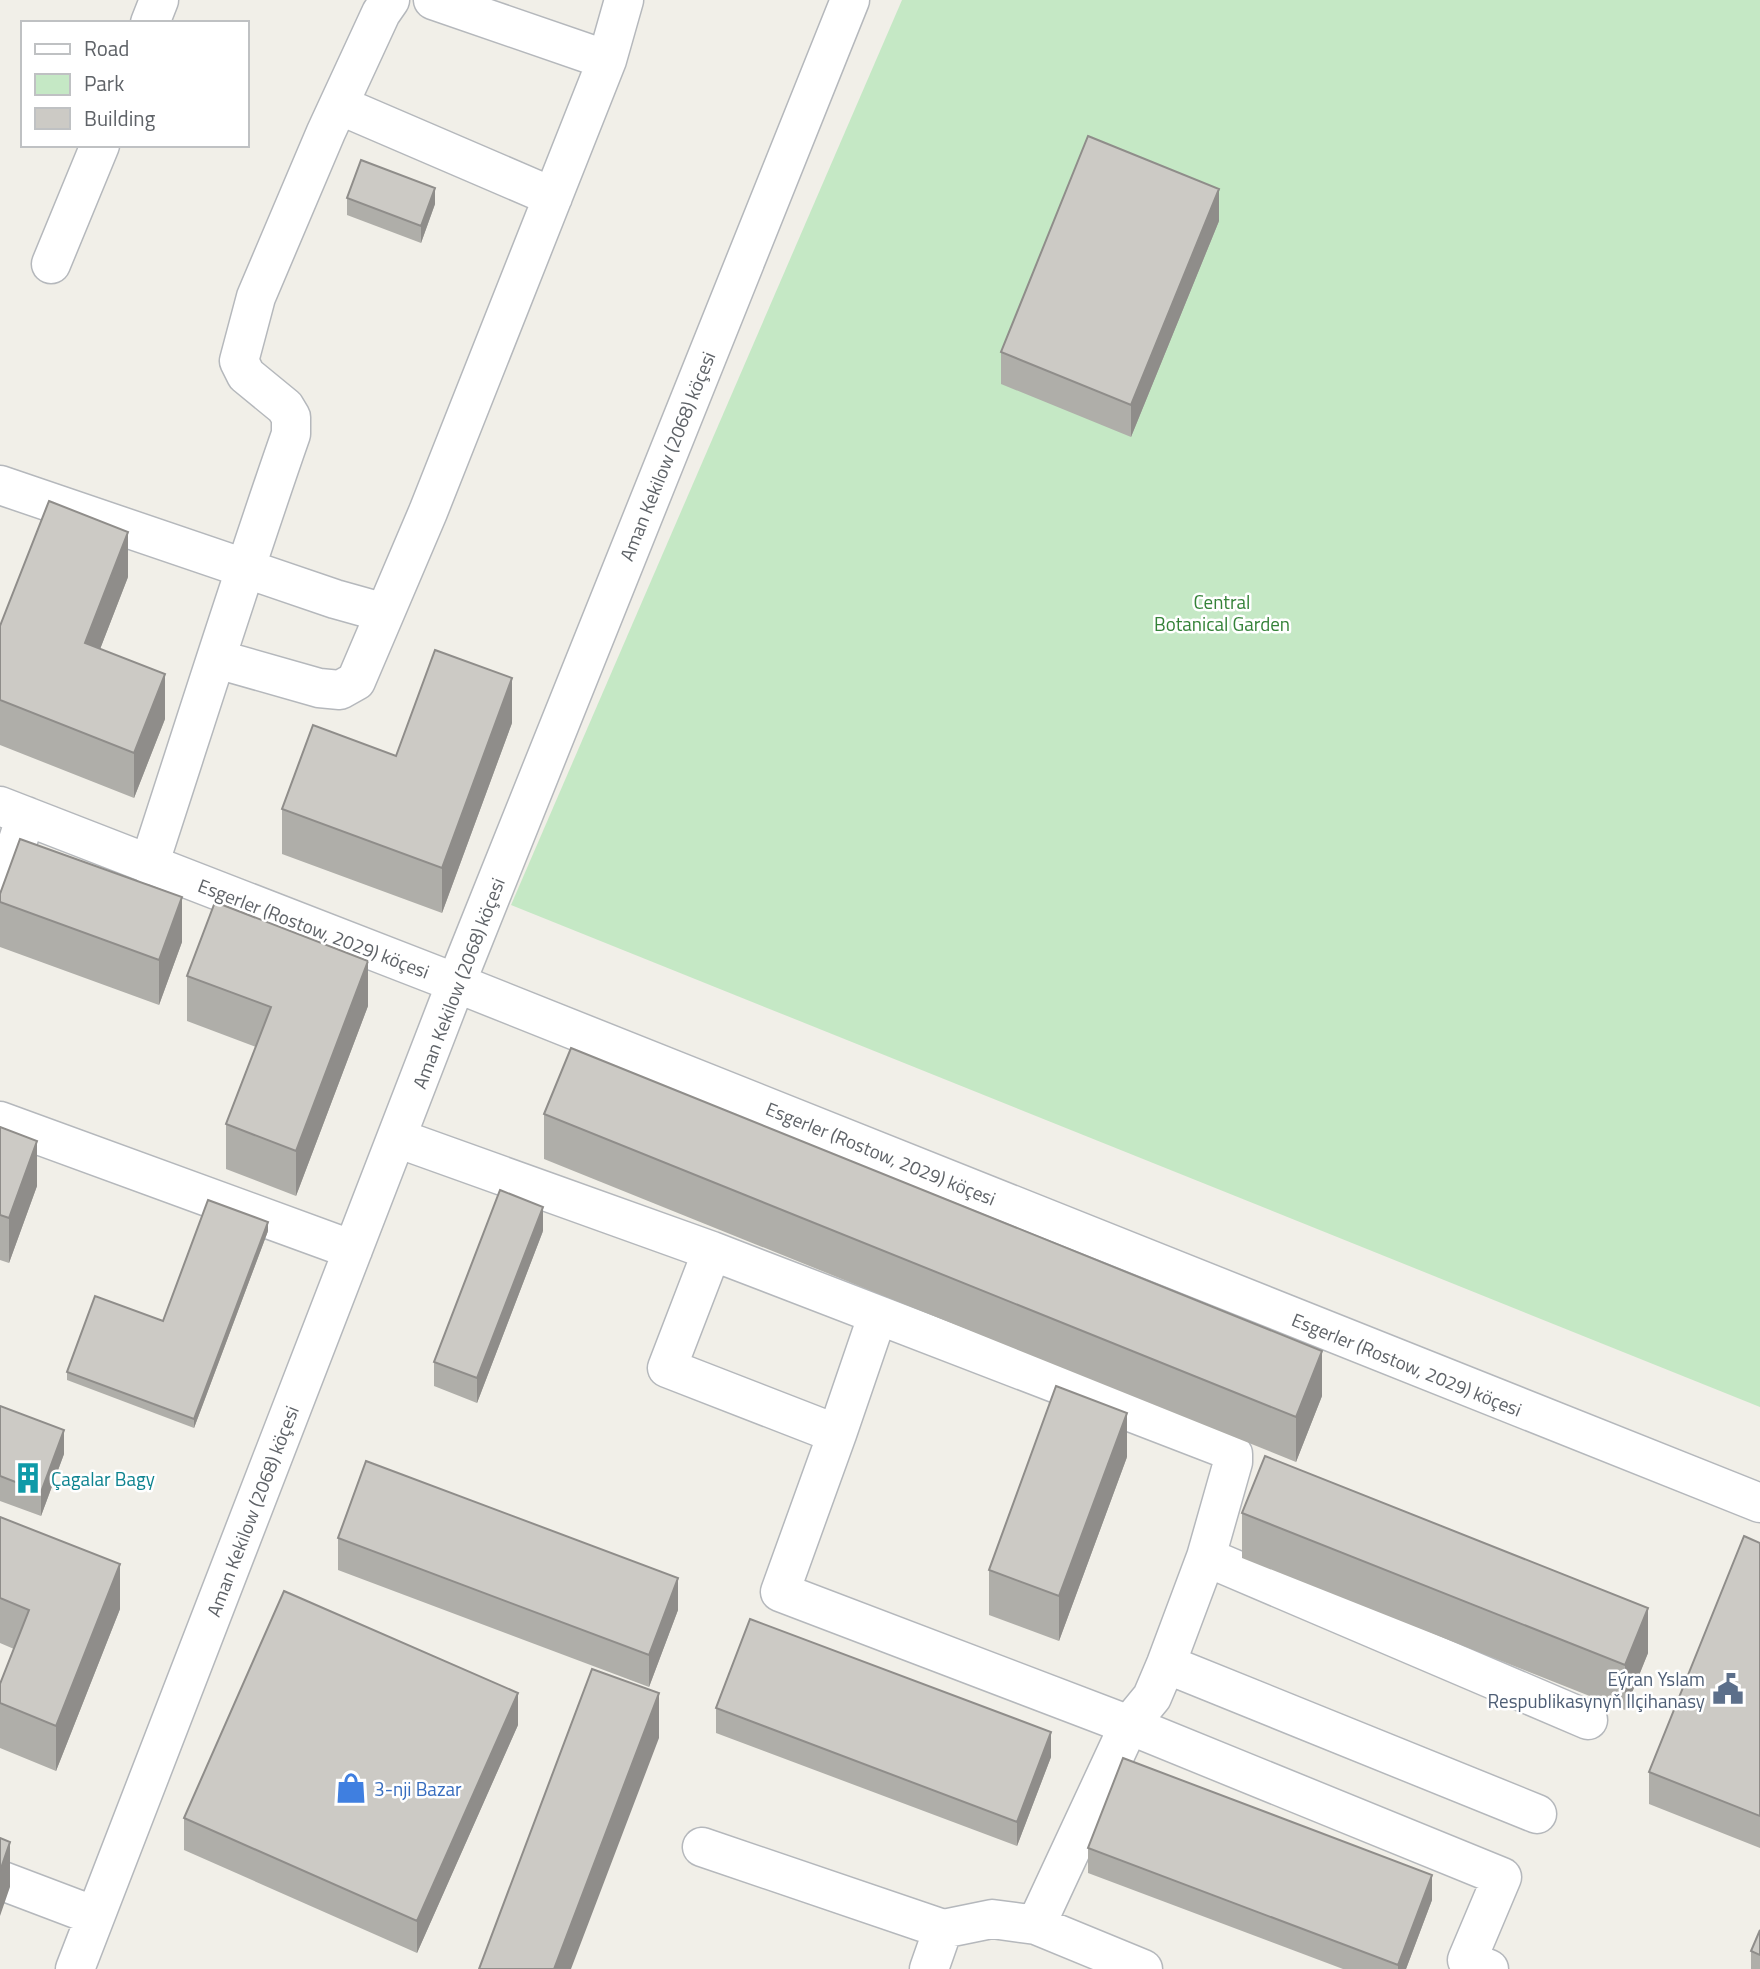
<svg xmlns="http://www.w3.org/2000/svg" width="1760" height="1969" font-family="'Titillium Web',sans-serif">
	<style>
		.green { fill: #c5e8c5 }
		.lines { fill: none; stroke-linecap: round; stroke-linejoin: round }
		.minor-casing { stroke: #b5b8bc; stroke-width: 41 }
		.minor { stroke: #fff; stroke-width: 38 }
		.wall { fill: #afaea9 }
		.shaded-wall { fill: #8f8d8a }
		.building { fill: #cccac5; stroke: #8f8d8a; stroke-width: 2 }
		.labels { text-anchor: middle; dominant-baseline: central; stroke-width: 5; stroke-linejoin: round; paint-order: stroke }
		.street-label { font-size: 19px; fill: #5f6368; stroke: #fff }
		.park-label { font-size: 19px; fill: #348238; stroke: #fff }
		.culture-label { font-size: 19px; fill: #0d838f; stroke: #fff; text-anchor: start }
		.service-label { font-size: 19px; fill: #4e5e75; stroke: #fff; text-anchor: end }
		.shop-label { font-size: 19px; fill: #366cbe; stroke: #fff; text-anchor: start }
	</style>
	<rect width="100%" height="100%" fill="#f1efe8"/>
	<path class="green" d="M902,0H1760V1407L511,905Z"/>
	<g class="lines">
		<defs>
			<path id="minor" d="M433,0L607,60
				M150,23L159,0
				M339,105L553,197
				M51,264L100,145
				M0,485L335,599L385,613L428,512L607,60L624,0
				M217,659L319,688L340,690L356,681L385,613
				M0,806L456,983L1760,1503
				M149,865C196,721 241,577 291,434V417L285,407L246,375L239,361L256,297L326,132L381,13L390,0
				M0,895L26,816
				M0,1121L353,1250
				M397,1138L712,1251L1229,1450L1233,1454V1462L1206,1557L1166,1664L1152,1697L1129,1725L1036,1925L992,1919L943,1929L929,1969
				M712,1251L667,1368L837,1434L780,1592L1129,1725L1502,1877L1467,1960L1489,1969
				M837,1434L877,1317
				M1206,1557L1588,1720
				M1166,1664L1537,1814
				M702,1847L943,1929
				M0,1880L95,1916
				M1036,1925L1143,1969
				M75,1969L456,983L850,0"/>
		</defs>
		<use href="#minor" class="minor-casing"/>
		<use href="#minor" class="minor"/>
	</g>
	<path class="wall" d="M347,198L435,204L421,243L347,215Z
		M1219,221L1131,437L1001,384V352Z
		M128,577L100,649L165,719L134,798L0,745V626Z
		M512,723L442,913L282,854V809L396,756Z
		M0,894L182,942L159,1005L0,947Z
		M187,976L368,1006L296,1196L226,1169V1124L256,1047L187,1021Z
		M544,1114L1322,1396L1296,1462L544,1159Z
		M0,1127L37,1186L9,1263L0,1260Z
		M268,1231L194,1428L67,1380V1372L163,1321Z
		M543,1231L477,1403L434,1386V1362Z
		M0,1406L64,1454L41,1516L0,1501Z
		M1127,1457L1059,1641L989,1615V1570Z
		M1242,1513L1648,1653L1625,1710L1242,1558Z
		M0,1517L120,1609L56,1771L0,1748V1684L14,1649L0,1643Z
		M338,1538L678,1610L649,1687L338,1570Z
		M1760,1543V1848L1649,1804V1772Z
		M716,1708L1051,1757L1017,1846L716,1733Z
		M518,1725L417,1953L184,1850V1818Z
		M1088,1848L1432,1900L1406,1969H1343L1088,1873Z
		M1760,1930V1969H1751V1951Z"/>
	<path class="shaded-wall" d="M435,188V204L421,243V226Z
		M1219,189V221L1131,437V405Z
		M128,532V577L85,688V643Z
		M165,674V719L134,798V753Z
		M512,678V723L442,913V868Z
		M182,897V942L159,1005V960Z
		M368,961V1006L296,1196V1151Z
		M37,1141V1186L9,1263V1218Z
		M543,1207V1231L477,1403V1378Z
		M268,1222V1231L194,1428V1419Z
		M1322,1351V1396L1296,1462V1417Z
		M1127,1413V1457L1059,1641V1596Z
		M64,1430V1454L41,1516V1492Z
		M120,1564V1609L56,1771V1726Z
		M678,1578V1610L649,1687V1655Z
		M1648,1608V1653L1625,1710V1665Z
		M518,1693V1725L417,1953V1921Z
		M659,1693V1738L571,1969H554Z
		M1051,1732V1757L1017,1846V1822Z
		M10,1842V1887L0,1916V1871Z
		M1432,1875V1900L1406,1969H1398V1965Z"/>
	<path class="building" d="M1088,136L1219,189L1131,405L1001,352Z
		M361,160L435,188L421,226L347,198Z
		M49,501L128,532L85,643L165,674L134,753L0,700V626Z
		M435,650L512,678L442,868L282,809L313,725L396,756Z
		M20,839L182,897L159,960L0,902V894Z
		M215,902L368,961L296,1151L226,1124L271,1007L187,976Z
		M571,1048L1322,1351L1296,1417L544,1114Z
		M0,1127L37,1141L9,1218L0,1215Z
		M500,1190L543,1207L477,1378L434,1362Z
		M208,1200L268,1222L194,1419L67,1372L95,1296L163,1321Z
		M1056,1386L1127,1413L1059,1596L989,1570Z
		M0,1406L64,1430L41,1492L0,1476Z
		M1265,1456L1648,1608L1625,1665L1242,1513Z
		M366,1461L678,1578L649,1655L338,1538Z
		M0,1517L120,1564L56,1726L0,1703V1684L29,1610L0,1598Z
		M1744,1536L1760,1543V1816L1649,1772Z
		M284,1591L518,1693L417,1921L184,1818Z
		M750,1619L1051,1732L1017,1822L716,1708Z
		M592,1669L659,1693L554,1969H479Z
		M1123,1758L1432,1875L1398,1965L1088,1848Z
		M0,1838L10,1842L0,1871Z
		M1760,1930V1955L1751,1951Z"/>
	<defs>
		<symbol id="building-bare" viewBox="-9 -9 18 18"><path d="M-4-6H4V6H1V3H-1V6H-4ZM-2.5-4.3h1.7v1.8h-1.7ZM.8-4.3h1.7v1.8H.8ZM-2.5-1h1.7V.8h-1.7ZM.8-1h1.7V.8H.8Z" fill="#0f9aa8" stroke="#fff" stroke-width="2.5" paint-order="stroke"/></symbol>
		<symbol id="civic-bare" viewBox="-9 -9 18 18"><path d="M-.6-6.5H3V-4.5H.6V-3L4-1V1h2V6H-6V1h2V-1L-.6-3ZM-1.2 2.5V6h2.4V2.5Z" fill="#5c6f8a" stroke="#fff" stroke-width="2.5" paint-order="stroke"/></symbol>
		<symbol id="shop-bare" viewBox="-9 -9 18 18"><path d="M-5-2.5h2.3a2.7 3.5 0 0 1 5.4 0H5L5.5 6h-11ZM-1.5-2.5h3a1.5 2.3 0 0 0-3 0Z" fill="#3f7fe0" stroke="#fff" stroke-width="2.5" paint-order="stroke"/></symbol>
	</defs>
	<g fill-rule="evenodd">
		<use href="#building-bare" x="6" y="1456" width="44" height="44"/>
		<use href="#civic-bare" x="1706" y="1667" width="44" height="44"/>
		<use href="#shop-bare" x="329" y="1766" width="44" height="44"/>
	</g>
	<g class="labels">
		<g class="street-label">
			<text transform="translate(667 456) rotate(-68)">Aman Kekilow (2068) köçesi</text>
			<text transform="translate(314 928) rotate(21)">Esgerler (Rostow, 2029) köçesi</text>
			<text transform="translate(458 983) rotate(-69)">Aman Kekilow (2068) köçesi</text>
			<text transform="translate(881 1153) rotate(22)">Esgerler (Rostow, 2029) köçesi</text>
			<text transform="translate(1407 1364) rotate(22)">Esgerler (Rostow, 2029) köçesi</text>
			<text transform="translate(252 1511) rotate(-69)">Aman Kekilow (2068) köçesi</text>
		</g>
		<g class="park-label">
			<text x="1222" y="601">Central<tspan x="1222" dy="22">Botanical Garden</tspan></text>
		</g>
		<g class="culture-label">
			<text x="51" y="1478">Çagalar Bagy</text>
		</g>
		<g class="service-label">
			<text x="1705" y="1678">Eýran Yslam<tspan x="1705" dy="22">Respublikasynyň Ilçihanasy</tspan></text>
		</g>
		<g class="shop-label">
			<text x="374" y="1788">3-nji Bazar</text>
		</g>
	</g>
	<rect x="21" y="21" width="228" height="126" fill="#ffffff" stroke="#bfc1c3" stroke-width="2"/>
	<rect x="35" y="44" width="35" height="10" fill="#ffffff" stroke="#bfc1c3" stroke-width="2"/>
	<text x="84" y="56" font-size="21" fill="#5f6368">Road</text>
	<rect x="35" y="74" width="35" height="21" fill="#c5e8c5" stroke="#bfc1c3" stroke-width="2"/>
	<text x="84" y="91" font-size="21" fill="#5f6368">Park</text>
	<rect x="35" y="108" width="35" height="21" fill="#cccac5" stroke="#bfc1c3" stroke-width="2"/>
	<text x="84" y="126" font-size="21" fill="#5f6368">Building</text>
</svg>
